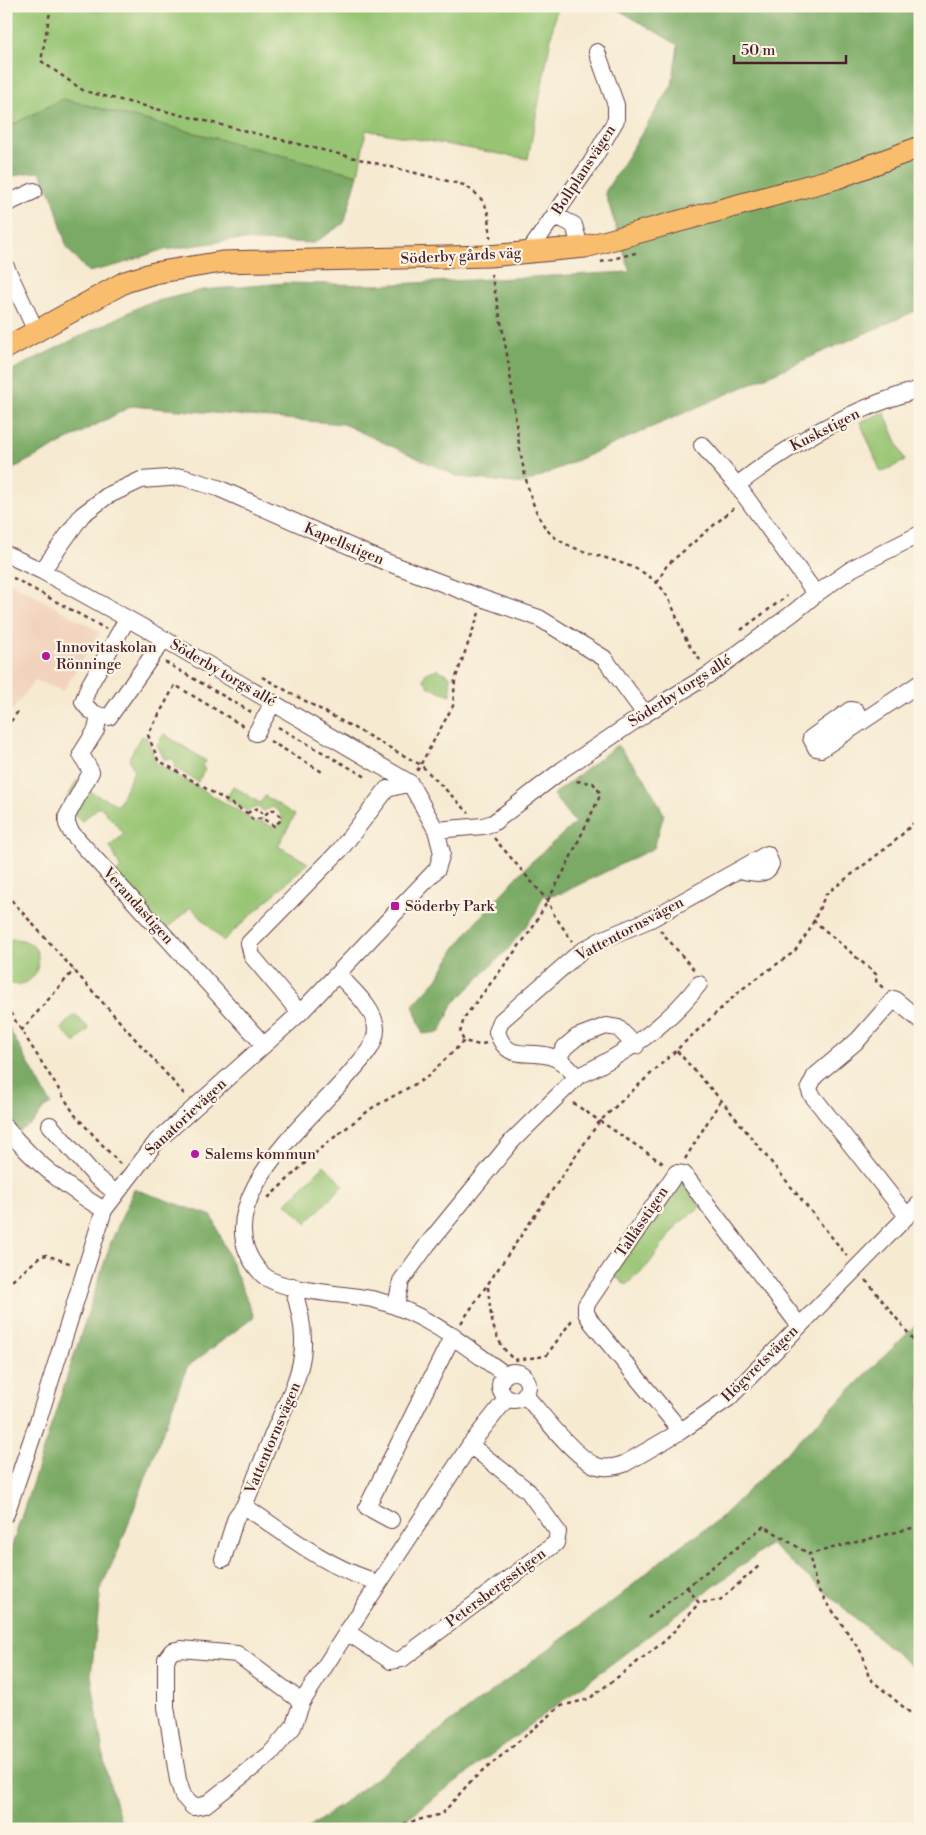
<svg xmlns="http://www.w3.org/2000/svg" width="926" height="1835" font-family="'Libre Bodoni',serif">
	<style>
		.built { fill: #f2d4be }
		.green { fill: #98c573; stroke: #71724f }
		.forest { fill: #7aaa65; stroke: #626448 }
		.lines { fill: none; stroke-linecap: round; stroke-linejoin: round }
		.minor-casing { stroke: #643d44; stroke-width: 18 }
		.major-casing { stroke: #643d44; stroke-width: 23 }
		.path { stroke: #643d44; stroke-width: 2.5; stroke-dasharray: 4 4; stroke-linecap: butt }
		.minor { stroke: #fff; stroke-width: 16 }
		.major { stroke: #f9be6d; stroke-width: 21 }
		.poi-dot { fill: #b5179e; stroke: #fcf5e5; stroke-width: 2 }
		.labels { text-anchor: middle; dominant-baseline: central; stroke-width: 4.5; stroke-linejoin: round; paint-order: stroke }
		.street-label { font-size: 15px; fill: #4a1f2b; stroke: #fcf5e5 }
		.poi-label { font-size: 15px; fill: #4a1f2b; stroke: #fcf5e5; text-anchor: start }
	</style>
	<rect width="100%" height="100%" fill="#fcf5e5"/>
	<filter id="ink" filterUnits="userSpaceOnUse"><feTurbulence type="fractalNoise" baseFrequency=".02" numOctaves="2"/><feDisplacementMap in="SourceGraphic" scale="10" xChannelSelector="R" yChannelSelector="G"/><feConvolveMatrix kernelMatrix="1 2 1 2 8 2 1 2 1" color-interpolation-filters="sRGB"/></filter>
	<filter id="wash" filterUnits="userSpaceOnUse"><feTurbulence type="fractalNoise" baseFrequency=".0096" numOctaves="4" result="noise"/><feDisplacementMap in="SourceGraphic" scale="20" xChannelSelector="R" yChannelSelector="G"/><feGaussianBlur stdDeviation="1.12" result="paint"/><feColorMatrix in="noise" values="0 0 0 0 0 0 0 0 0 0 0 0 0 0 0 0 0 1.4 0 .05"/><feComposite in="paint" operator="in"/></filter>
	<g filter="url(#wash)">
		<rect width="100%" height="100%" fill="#f6ead1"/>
		<path class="built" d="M6,580L100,632L63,691L35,680L6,718Z"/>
		<path class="green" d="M14,6C28,6 43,5 57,6C91,11 127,14 161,6H557L528,159L366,130L358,175L63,99L6,128V22Z
			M884,412L905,461L881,472L860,422Z
			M437,669L450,676L451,695L430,688L423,679L426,673Z
			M164,734L206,761L202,767L205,769L198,782L174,767L175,762L172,759H164L157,745Z
			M141,736L147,738L156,763L244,814L256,823L260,821L275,828L283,820L279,811L272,807L264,811L257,807L247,811L226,799L233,786L260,803L265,796L295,815L278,846L308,863L223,941L191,907L163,932L111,877L121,869L110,846L124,834L100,806L82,821L62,808L77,780L82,788L118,805L134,771L129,758Z
			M13,939C55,939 40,997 6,982V941Z
			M75,1014L89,1029L75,1043L61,1028Z
			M324,1165L344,1185L306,1223L286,1203Z
			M672,1185H684L700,1207L677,1225L648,1265L626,1285L613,1275Z"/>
		<path class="forest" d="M612,6H920V309L523,484L459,477L343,424L132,406L14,468L6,483V373L145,304L203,290L285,283L375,285L630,272L605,192L672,85L678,45Z
			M63,99L358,175L344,223L314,243L230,240L158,251L118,265L88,272L67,248L54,201L40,172L26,173L6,178V128Z
			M617,745L644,777L664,814L654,848L562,893L543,896L534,916L508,949L453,1004L440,1032L423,1034L413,1005L437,979L456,947L477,921L527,866L575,823L553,795Z
			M6,1023L51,1104L43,1109L34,1122L18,1132L6,1120Z
			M134,1189L212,1216L254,1317L187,1367L119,1549L101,1587L91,1675L105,1767L123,1829H6V1564L111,1242Z
			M920,1321V1674L770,1544L393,1829H308L621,1595L670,1553L717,1521Z"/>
	</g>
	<g filter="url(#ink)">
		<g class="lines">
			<defs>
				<path id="minor" d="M6,204L34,191
					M553,218L562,219L574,225L580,247
					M528,253L591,163L616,120V105L597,52
					M6,267L36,331
					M702,445L737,485
					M6,554L42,571L164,639L410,783L436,830L442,853L437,869L300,1013L157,1141L104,1210L39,1418L6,1514
					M42,571L82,515L107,496L141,480L182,477L218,488L381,560L484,599L539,618L604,658L645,714
					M816,594L737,485C792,443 852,408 920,389
					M127,619L89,686L83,702C90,712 96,716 109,717L164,639
					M99,716L96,730L81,754L91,772L67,816V824L71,832L264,1045
					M862,721L856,711L850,710L811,738L816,748L821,749L920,683
					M256,733L273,703
					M436,830L483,826L493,823L562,770L645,714L710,674L793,613L816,594L853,568L920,534
					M338,974C350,988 375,1008 376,1029C376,1046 362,1059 352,1071C313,1119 199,1205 261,1273C279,1293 348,1293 376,1300C426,1313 465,1346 506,1375
					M300,1013L252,956L249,943L340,850L387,789L410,783
					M557,1059L565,1047L577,1037L606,1026L618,1028L636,1046
					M577,1077C626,1053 665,1028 699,984
					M50,1125L96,1177L116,1193
					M6,1128C35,1163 66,1187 104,1210
					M907,1216L811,1094L809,1088L815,1076L858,1040L894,999L920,1020
					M292,1286C314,1348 301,1371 276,1427C265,1453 255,1480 244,1506C285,1533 322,1564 368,1579
					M396,1306L401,1281L427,1245L512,1141L577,1077C569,1068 561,1059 549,1056C526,1050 507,1062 497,1032L501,1021L580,952L601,940L651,919L767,854L771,864C766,878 750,872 739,870
					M500 1386a14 14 0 1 1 28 0a14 14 0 1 1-28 0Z
					M525,1395C541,1413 576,1459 597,1466C606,1469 615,1467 624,1464L681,1431L729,1398L920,1203
					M681,1431L592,1323L586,1313V1305L676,1173L684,1174L799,1325
					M391,1520L367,1507L453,1335
					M223,1559L236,1517L244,1506
					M347,1632L391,1661L402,1659L556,1543L558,1532L528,1491L470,1445
					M302,1702L237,1654L181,1649L172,1651L166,1659V1707L178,1780L183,1796L193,1807L205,1805L270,1754L293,1727L302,1702L347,1632L470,1445L507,1398"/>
				<path id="major" d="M6,348L125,282L154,273L222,262L489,256L585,247L837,178L920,147"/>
			</defs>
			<use href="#minor" class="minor-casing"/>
			<use href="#major" class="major-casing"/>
			<path class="path" d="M51,6L41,61L84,91L464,185C488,200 490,211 490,238
				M601,262L639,252
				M491,274C498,305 504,336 509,367C515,408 521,506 551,534C577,558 631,556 658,584C674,601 676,621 687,641C691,649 697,655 702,663
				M6,574L106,629
				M657,583L667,565L734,508
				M741,630L787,596
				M130,643L140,648
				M165,662L251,712
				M262,677L421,765L469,813
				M243,726L175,685L148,735L158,760L247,813L253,820L262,818L274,826L280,821V816L275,810H270L262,818
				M278,727L366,777
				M6,728L19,710
				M270,741L324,773
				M417,771L453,706L455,680L479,613
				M247,813L258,808L264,815
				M494,838L548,901L553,913L572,941
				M6,894L186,1096
				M813,920L877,975L876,981L883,988
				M660,930L695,971
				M6,1006L75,1115L120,1164
				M21,1031L74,970
				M486,1043L479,1045L464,1041L460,1033L464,1018L532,929L563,873L599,798V791L593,783L575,781
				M677,1051L721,1100L847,1256
				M573,1103L664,1164
				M685,1159L721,1100
				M268,1198L323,1146L372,1108L426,1078L464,1041
				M866,1280L920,1348
				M6,1286L40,1257L46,1255L72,1264
				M488,1287C491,1317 491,1338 514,1360L546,1356L572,1320
				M461,1323L599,1122L742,989L794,952L809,931L826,894L894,842L920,817
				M920,1526L809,1554L817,1588L863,1655L869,1678L920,1721
				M687,1587L699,1603L720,1600L760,1565
				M648,1618L764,1526L809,1554
				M398,1829L402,1824L442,1814L471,1781L561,1706L589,1699L666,1640L699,1603"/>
			<use href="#minor" class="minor"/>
			<use href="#major" class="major"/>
		</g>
	</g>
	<g class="poi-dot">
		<circle cx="46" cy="656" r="5"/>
		<rect x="390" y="901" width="10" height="10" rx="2.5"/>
		<circle cx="195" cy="1154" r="5"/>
	</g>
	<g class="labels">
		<g class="street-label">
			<text transform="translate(584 170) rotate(-57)">Bollplansvägen</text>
			<text transform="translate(461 256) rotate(-3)">Söderby gårds väg</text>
			<text transform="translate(825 430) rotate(-27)">Kuskstigen</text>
			<text transform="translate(344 544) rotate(23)">Kapellstigen</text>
			<text transform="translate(223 673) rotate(30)">Söderby torgs allé</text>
			<text transform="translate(680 691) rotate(-33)">Söderby torgs allé</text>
			<text transform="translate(138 906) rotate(48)">Verandastigen</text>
			<text transform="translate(630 929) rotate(-28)">Vattentornsvägen</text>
			<text transform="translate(186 1117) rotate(-43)">Sanatorievägen</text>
			<text transform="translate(642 1222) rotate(-56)">Tallåsstigen</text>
			<text transform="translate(760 1364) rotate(-45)">Högvretsvägen</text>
			<text transform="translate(273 1438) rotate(-67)">Vattentornsvägen</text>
			<text transform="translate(496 1588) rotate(-37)">Petersbergsstigen</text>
		</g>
		<g class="poi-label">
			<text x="56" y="647">Innovitaskolan<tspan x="56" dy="17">Rönninge</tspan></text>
			<text x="405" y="906">Söderby Park</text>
			<text x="205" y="1154">Salems kommun</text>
		</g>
	</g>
	<rect width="926" height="1835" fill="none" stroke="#fcf5e5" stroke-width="25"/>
	<path d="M734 55v8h112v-8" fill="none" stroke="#4a1f2b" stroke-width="2.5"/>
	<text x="741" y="55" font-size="15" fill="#4a1f2b" stroke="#fcf5e5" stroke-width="4" paint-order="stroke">50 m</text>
</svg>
